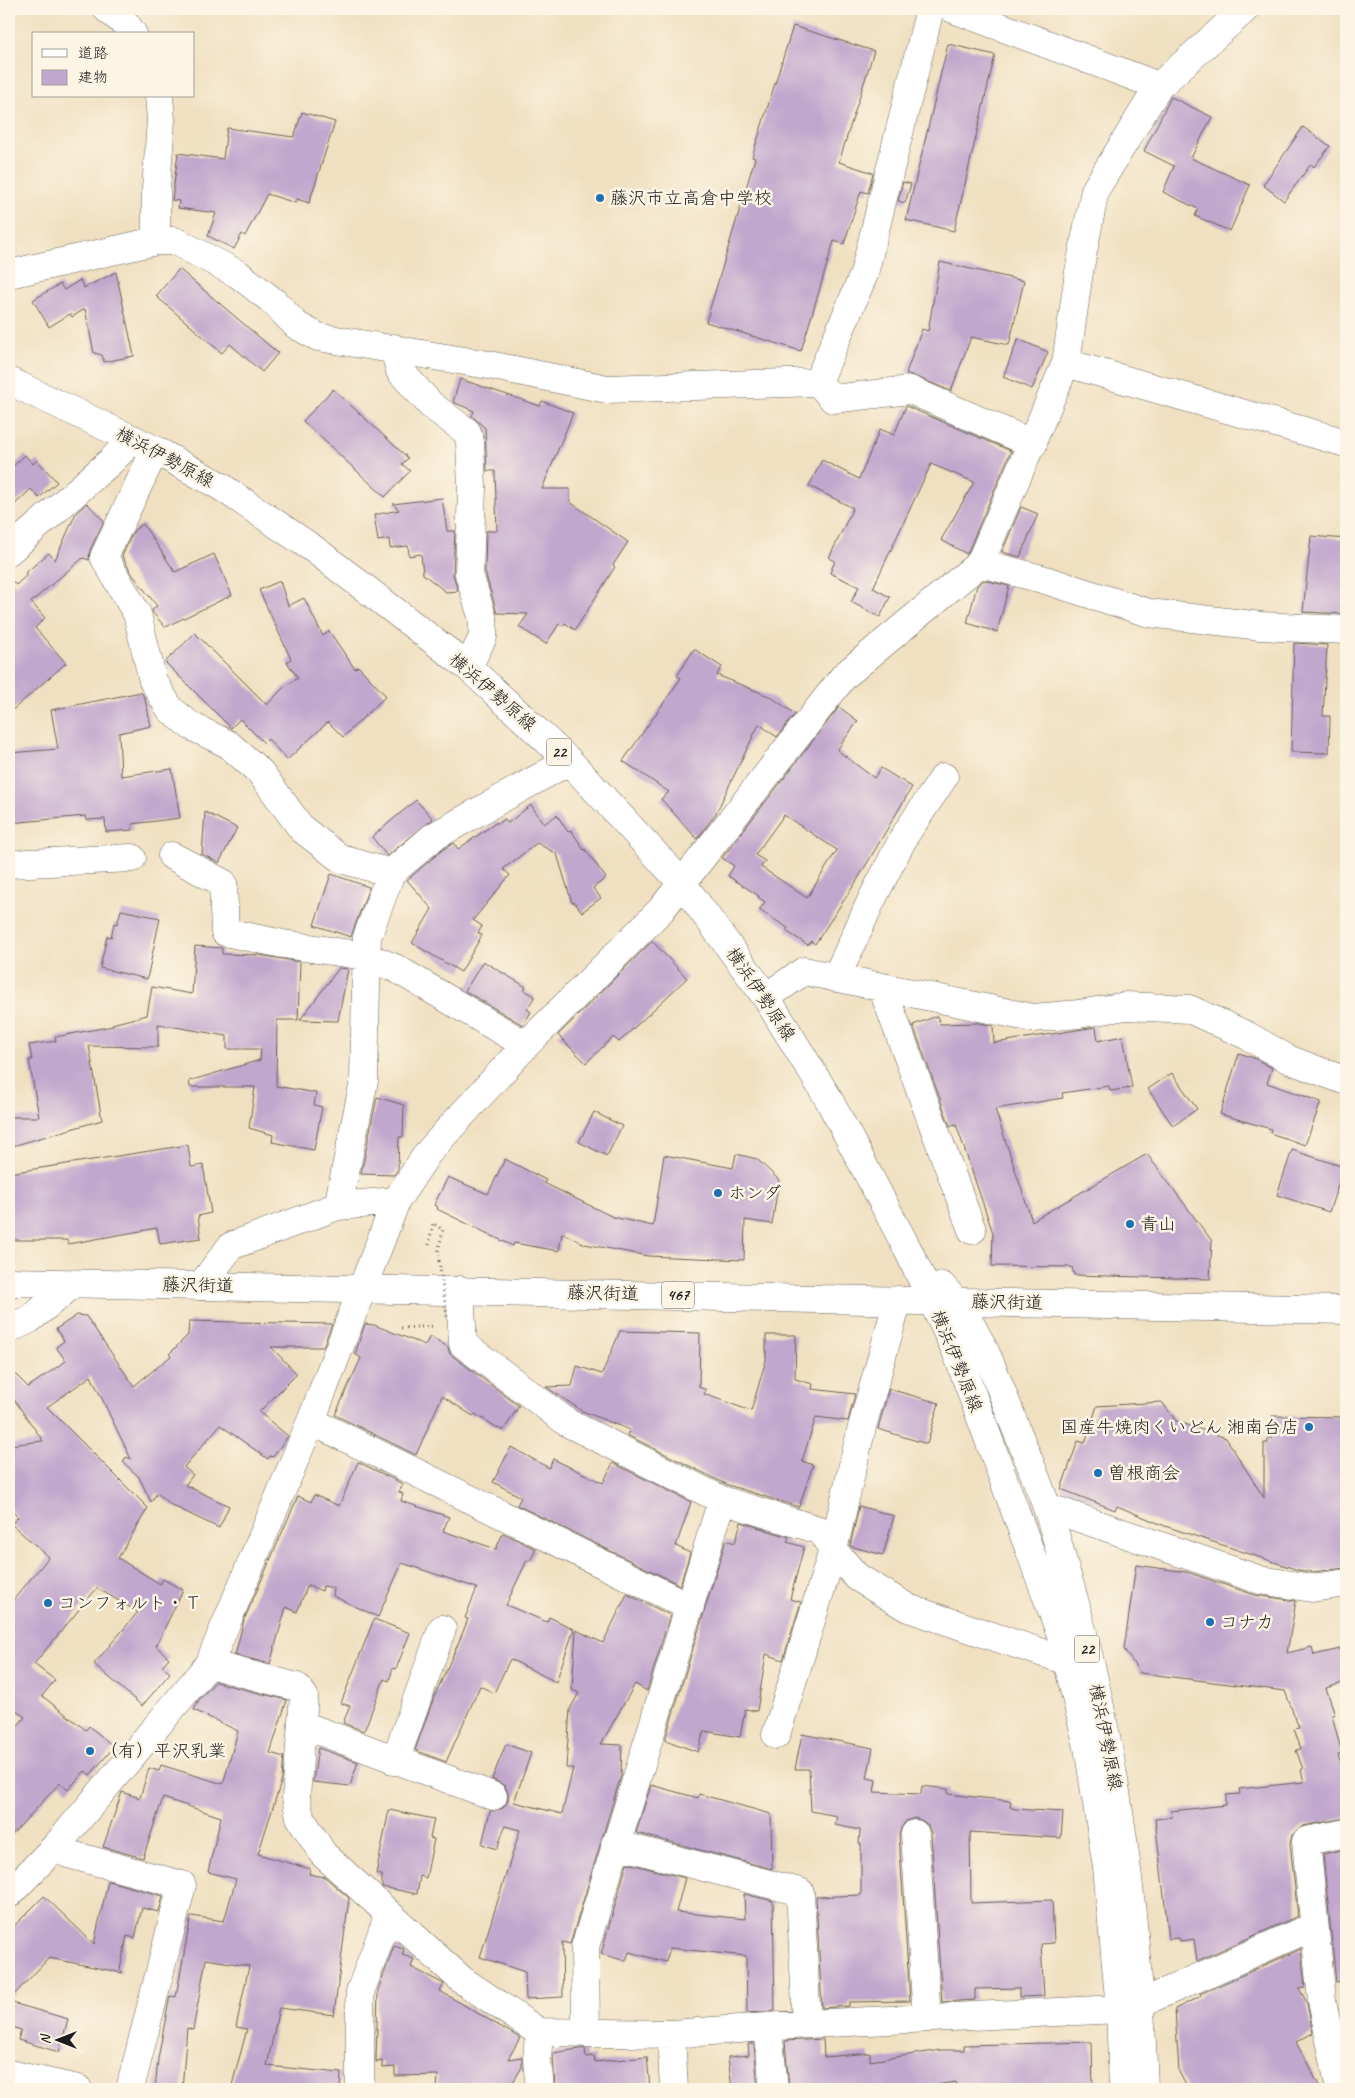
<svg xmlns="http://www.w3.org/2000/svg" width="1355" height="2098" font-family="Caveat,'Klee One',sans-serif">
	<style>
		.building { fill: #c1a6cd; fill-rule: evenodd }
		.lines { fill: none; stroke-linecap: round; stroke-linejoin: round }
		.minor-casing { stroke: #666156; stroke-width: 29 }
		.major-casing { stroke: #666156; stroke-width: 29 }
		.highway-casing { stroke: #666156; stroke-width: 29 }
		.path { stroke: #666156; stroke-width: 3; stroke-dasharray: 1 4; stroke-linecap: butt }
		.minor { stroke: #fff; stroke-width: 28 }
		.major { stroke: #fff; stroke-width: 28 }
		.highway { stroke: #fff; stroke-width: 28 }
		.path-bridge { stroke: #666156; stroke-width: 3; stroke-dasharray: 1 4; stroke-linecap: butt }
		.poi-dot { fill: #1f6fb2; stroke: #fcf5e5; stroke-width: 2 }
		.labels { text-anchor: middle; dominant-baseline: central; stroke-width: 5; stroke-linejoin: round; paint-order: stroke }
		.shield { fill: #fcf5e5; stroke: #5f5d58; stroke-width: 1 }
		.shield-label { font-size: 16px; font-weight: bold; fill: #1c1c1c }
		.poi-label { font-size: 18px; fill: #1c1c1c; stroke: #fcf5e5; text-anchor: start }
		.street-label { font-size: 18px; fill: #1c1c1c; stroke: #fcf5e5 }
	</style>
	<rect width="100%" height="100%" fill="#fcf5e5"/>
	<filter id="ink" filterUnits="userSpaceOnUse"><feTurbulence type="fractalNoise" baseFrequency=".02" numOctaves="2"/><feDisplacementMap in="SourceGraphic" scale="10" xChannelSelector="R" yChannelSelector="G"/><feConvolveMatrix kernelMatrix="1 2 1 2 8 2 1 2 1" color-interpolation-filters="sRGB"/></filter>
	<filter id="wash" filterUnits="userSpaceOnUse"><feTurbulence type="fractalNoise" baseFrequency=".0096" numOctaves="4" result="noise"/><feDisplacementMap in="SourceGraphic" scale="20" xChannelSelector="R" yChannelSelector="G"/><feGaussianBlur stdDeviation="1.12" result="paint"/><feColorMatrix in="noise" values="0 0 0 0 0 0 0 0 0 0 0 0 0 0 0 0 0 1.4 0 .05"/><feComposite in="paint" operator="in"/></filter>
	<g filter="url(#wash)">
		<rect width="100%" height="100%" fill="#f0e0c1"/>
		<g id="blocks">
			<path class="building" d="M793,26L874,51L839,162L873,173L868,193L861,191L844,244L834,241L801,351L706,322L755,158L752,157Z
				M948,44L995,55L954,231L906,220Z
				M1171,97L1212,117L1191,158L1250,185L1230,231L1195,216L1198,209L1163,192L1174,166L1144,151Z
				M302,112L335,122L309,203L297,199L296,203L267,194L245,236L242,234L234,249L208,236L216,213L178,208L179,201L172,200L178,153L223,159L227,128L294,137Z
				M1303,127L1330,146L1314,167L1311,164L1284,201L1263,185Z
				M903,182L911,184L905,203L898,201Z
				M940,262L1024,281L1009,345L971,337L951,391L906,373L922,329L928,331Z
				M179,269L278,353L262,372L230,344L222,353L156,296Z
				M116,272L134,356L104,362L102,355L94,353L85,309L72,317L70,314L49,327L33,300L60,284L64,290L80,280L84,288Z
				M1018,339L1048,352L1032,389L1003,377Z
				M460,379L540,406L542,401L573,413L542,489H570V502L628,542L613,565L615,567L575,630L565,623L563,626L559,624L546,644L519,627L528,614L497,613L485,572L486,531H497L495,471H487L485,428L472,416L474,411L453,402Z
				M333,389L408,458L402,464L410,471L385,497L303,421Z
				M906,406L1011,451L967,554L941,540L974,482L931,464L873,588L890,597L880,617L851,602L859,587L830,573L835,561L829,558L853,508L809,486L822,460L859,479L880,429L894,435Z
				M25,455L33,464L37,460L57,482L39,498L31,489L9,510V470Z
				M442,498L447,531H455L453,574L458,591L446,592L423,574L421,554L409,556L408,546L390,548L389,539L378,541L374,515L399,510L393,504Z
				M87,503L104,521L90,550L89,560L83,558L31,602L45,618L35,628L66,663L9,713V578L16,585L27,575L25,573L49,553L55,560L76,513Z
				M1021,507L1038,514L1020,557L1002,552Z
				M143,524L175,572L214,554L232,595L165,627L153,613L152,610L157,606L132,574L122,556L134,530Z
				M1311,536L1346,539V614L1303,612Z
				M984,580L1009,586L997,632L967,623L977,586Z
				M280,581L288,606L304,598L323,636L329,631L355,669L358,666L386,696L343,737L328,722L287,760L268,739L264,743L240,719L231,728L165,662L195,633L267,705L284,687L298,678L287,662L291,659L259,590Z
				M1294,643L1327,645L1323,716H1330L1329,753L1291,752Z
				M694,649L722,667L717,675L771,697L795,714L777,737L759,724L715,815L697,839L661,799L669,792L623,761L681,678L677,676Z
				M141,692L145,699L151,726L119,733L121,776L172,769L180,818L132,824L133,830L106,832L105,819L86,820L85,816L10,823L9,753L58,749L51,710Z
				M839,707L858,721L837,750L874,778L881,768L912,787L856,882L815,944L811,941L808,945L786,931L788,928L759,910L765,902L758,897L759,896L728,876L734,866L722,858ZM784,815L837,850L807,898L761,867L765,861L755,855Z
				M416,800L433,819L387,856L372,837Z
				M531,805L544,824L557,815L568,832L571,830L584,850L585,849L606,878L593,888L601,898L582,912L574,902L572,903L557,854L537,843L503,869L510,875L473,920L482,926L478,933L482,935L461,972L412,943L432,909L407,880L442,850L454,843L458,849L497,822L498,824L505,819L508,823Z
				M205,812L237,828L219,863L202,854Z
				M331,874L369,887L351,937L314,925Z
				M121,910L160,918L147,979L100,968L107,936L111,937L114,923L117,924Z
				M652,941L687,978L619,1042L613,1037L586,1063L558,1035Z
				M195,946L222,948V954L260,955L300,962L298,1020H277L276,1086L316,1093L314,1105L322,1107L314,1150L272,1142L273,1135L249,1128L255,1087H190L189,1081L260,1060L261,1049H227V1036L158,1024V1047L89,1046L102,1120L9,1147V1117H39L29,1060H32L29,1045L56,1041L55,1037L113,1026L112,1024L147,1015L152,987L192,994Z
				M483,961L526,987L524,990L535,996L527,1009L531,1012L523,1025L465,991Z
				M339,968L348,969L338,1021L300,1020Z
				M937,1016L940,1024L980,1023L993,1026L994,1043L1096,1027L1098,1041L1123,1036L1132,1088L1110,1091L1109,1086L1062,1093L1063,1098L995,1109L1032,1221L1147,1154L1212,1241L1210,1279L1074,1275L1072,1267L992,1266L993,1233L956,1124L950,1126L913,1025Z
				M1239,1053L1254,1058L1272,1068L1267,1083L1321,1102L1305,1145L1270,1133L1271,1129L1220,1114Z
				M1172,1073L1197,1109L1173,1126L1148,1089Z
				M377,1097L404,1105L403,1137H399L398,1169L394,1175L361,1174Z
				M594,1112L622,1126L607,1156L579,1142Z
				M188,1145L191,1167L203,1165L211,1213L198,1216L201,1238L160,1244L157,1228L68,1244L67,1240H9V1173Z
				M1292,1150L1344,1167L1329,1212L1277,1195Z
				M736,1154L757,1159L779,1180L772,1224L745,1220L744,1260L648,1256L585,1244L562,1233L559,1251L514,1243L513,1246L437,1209L438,1207L434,1205L448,1177L488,1194L505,1159L546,1180L544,1183L613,1217L653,1226L664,1155L733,1168Z
				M77,1315L86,1316L134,1386L171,1356L169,1354L188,1335L189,1321L332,1324L323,1347H271L297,1374L259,1412L288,1436L273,1457L270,1456L268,1459L220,1425L184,1467L193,1475L185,1485L229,1506L219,1528L171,1505L157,1493L151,1502L139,1477L123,1462L126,1457L131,1459L91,1376L47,1407L148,1508L118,1558L160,1584L163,1579L183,1590L156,1646L169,1658L162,1666L170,1673L142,1706L94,1664L138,1612L97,1588L34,1664L55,1680L42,1696L86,1730L89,1726L114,1747L90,1775L85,1771L68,1790L60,1783L9,1838V1736L25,1717L9,1705V1605L49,1557L11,1524L18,1517L9,1508V1445L43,1441L9,1392V1368L28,1387L66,1361L56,1347L64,1341L56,1329Z
				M365,1324L374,1325L425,1345L430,1336L448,1347L450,1354L519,1406L503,1431L475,1414L473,1416L442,1396L416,1455L335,1415L361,1358L355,1354Z
				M620,1331L700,1333L699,1387L706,1390L704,1394L751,1411L766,1360V1335H796L795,1379L813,1384L812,1389L855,1394L848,1421L816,1417L802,1461L813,1465L799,1507L728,1485L627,1435L630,1430L582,1411L546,1387L572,1386L577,1366L602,1374Z
				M889,1389L939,1403L927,1444L878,1429Z
				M1162,1402L1176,1421L1226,1438L1264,1498V1443H1268V1438H1272V1416L1346,1417V1568L1312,1572L1298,1570L1165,1526L1117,1506L1115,1510L1061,1489L1078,1441L1085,1443L1097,1406Z
				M511,1447L549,1468L553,1459L603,1483L613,1463L691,1502L676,1546L690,1553L680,1585L517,1505L521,1497L493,1482Z
				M358,1462L403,1484L399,1492L403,1494L401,1501L449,1517L443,1531L496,1549L503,1533L536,1549L530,1561L527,1560L506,1605L547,1622L549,1617L574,1629L556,1682L510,1659L494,1693L480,1686L446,1762L415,1750L434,1697L459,1642L468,1619L465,1618L477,1588L402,1563L378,1617L333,1596L334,1588L323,1586L322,1591L308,1585L297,1612L286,1607L270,1664L235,1655L244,1620L298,1496L311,1502L314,1495L339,1506Z
				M859,1506L894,1516L883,1555L850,1546Z
				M741,1522L789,1537L787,1542L804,1547L790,1599L801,1602L783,1660L766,1654L757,1711L745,1709L740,1737L704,1731L698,1752L665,1740L726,1540L735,1543Z
				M1136,1565L1187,1572L1255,1595L1296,1601L1287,1653L1312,1647L1314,1655L1340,1649L1342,1657L1346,1656V1682L1326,1688L1335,1714L1332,1715L1342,1754L1338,1755L1346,1781V1818L1303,1826L1292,1835L1290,1843L1298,1916L1197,1961L1194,1939L1180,1941L1179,1938L1169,1939L1155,1819L1172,1817L1171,1811L1226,1805V1795L1240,1794L1239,1789L1304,1782L1301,1770L1303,1769L1296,1750L1301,1749L1294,1729L1299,1728L1285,1691L1140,1673L1124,1649Z
				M627,1594L670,1615L647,1691L635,1684L601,1744L622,1745L621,1776L570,1944L562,1942L563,1997L526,1999L525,1972L480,1957L520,1830L505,1826L497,1849L482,1844L490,1811L503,1808L508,1801V1794L505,1786L492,1779L506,1744L531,1753L514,1802L562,1814L573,1768H566L570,1709L579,1693L572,1690L576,1630L603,1643Z
				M374,1619L410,1633L396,1669L393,1668L389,1681L384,1679L364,1731L343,1723L350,1706L341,1703Z
				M215,1682L287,1700L270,1753L284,1757L282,1779L258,1854L310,1869L309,1874L325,1877L349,1898L334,2015L279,2008L267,2066L341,2073L340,2089H231L247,2029L236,2027L249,1966L206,1959L193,2030L187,2028L182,2089H155L158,2059L168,2005L170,1996L176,1997L191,1916L224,1921L236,1879L208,1872L221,1817L163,1798L143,1858L103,1847L122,1792L140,1798L149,1768L159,1771L161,1765L223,1784L238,1731L194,1710L198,1701Z
				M802,1734L873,1748L867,1778L876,1780L874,1792L921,1794L922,1786L948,1789V1794L1011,1801L1010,1807L1015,1809L1063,1812L1061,1838L970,1832L971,1903L1052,1900L1054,1943L1041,1944L1044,1996L1019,1997V1988L975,1989V2000L942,2002L931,1833L928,1825L921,1820L914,1818L906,1821L901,1828L899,1835L910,2001L849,2002V2006L822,2008L816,1897L861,1895V1844H859L860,1830L835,1825L837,1816L811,1811L809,1769H795Z
				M318,1748L358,1762L350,1786L313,1782Z
				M651,1785L698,1798L699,1794L771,1814L772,1869L636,1833Z
				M389,1810L434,1819L430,1838L434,1839L426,1878L420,1876L417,1894L382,1887V1875L376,1874Z
				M1346,1849V1980L1336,1982L1323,1854Z
				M627,1863L685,1878L676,1912L745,1919L744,1894L773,1901L775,2011L747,2013L746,1956L670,1948L666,1962L629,1952L626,1961L601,1954Z
				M108,1881L163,1896L159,1912L142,1908L135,1938L127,1936L120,1969L123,1973L49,1958L9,2000V1931L44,1896L94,1944Z
				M394,1946L404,1949L402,1955L414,1959L411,1967L444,1984L440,1991L520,2038L508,2059L522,2057V2067L509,2089H437L438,2075L395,2076V2067L382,2068V2061L376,2062L378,1990Z
				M1301,1949L1305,1987L1299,1988L1307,2003L1313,2033L1296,2042L1321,2089H1188L1179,2072L1175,2009L1201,1996L1200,1994Z
				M9,2002L68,2019L59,2052L18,2040L21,2030L9,2026Z
				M823,2039L824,2057L870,2053V2061L941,2050H964V2045L1092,2042L1093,2089H956V2082L908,2089H789L785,2041Z
				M748,2044H754L758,2089H732L728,2057L749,2055Z
				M585,2048L586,2057L594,2056L595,2062L647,2057L650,2089H555L553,2053Z"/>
		</g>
	</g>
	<g filter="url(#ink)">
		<use href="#blocks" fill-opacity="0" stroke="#666156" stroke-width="1"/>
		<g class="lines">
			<defs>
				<path id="minor" d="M107,9L126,24L133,34
					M953,9L1159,86
					M156,241V189L161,120L159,96
					M9,274L156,241H175L238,274L274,302L296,325L318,337L489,365L607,389L818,382L864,274L930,9
					M394,348L400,371L431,405L467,432L470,442L472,488L469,574L483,620V637L468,667
					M1066,363L1346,443
					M818,382L833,399L910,390L1033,444
					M155,450L104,557L137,614L153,681L170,709L191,726L228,744L260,772L302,829L341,859L391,873
					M9,551L110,462L133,439
					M980,563L1042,579L1149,613L1261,626L1346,630
					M172,856L223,883L225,932L283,944L365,956L395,968L526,1045
					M9,864L132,858
					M836,978L872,899L905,835L944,777
					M882,987L972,1230
					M766,997L804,971L1033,1018L1079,1014L1126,1006L1189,1009L1248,1036L1288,1059L1346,1081
					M338,1206L364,1081L367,937L391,873L433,837L569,761
					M201,1286L231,1246L338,1206L396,1201L427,1154L449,1129L526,1045L661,910L844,676L980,563L1066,363L1079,272L1095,190L1159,86L1245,9
					M460,1290L463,1344L568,1423L722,1500L822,1531L833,1550L857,1577L908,1608L1067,1661
					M9,1329L30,1319L73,1284
					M311,1421L690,1607
					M1047,1507L1260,1580L1312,1588L1346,1583
					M209,1664L297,1687L304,1696L296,1797L300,1817L323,1854L462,1980L539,2032L671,2034L807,2024L1120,2009
					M303,1725L493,1796
					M776,1735L833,1550L862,1427L898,1300
					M395,1761L442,1629
					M915,1834L927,2018
					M615,1844L800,1892L807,2024
					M56,1846L68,1854L182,1885L130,2089
					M9,1894L56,1846L209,1664L311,1421L396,1201
					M1141,2003L1314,1926
					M768,2028L774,2089
					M539,2032L537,2060L540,2089
					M586,2033L585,1947L722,1500
					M671,2034L674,2089
					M9,2074L78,2089
					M360,2089V1992L389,1914
					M1340,2089L1322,2001L1306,1841L1346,1833"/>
				<path id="major" d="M9,381L155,450L220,486L315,550L468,667L569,761L682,883L766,997L828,1098L907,1248L956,1351L1061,1635L1088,1747L1107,1867L1120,2009L1123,2089
					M942,1286C980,1326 997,1380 1017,1431C1027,1455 1037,1480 1046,1505C1055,1530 1061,1557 1069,1582C1117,1747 1138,1917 1144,2089"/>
				<path id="highway" d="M9,1282L1346,1310"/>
			</defs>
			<use href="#minor" class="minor-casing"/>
			<use href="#major" class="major-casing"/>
			<use href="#highway" class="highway-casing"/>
			<path class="path" d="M429,1245L433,1223L443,1230L438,1252L439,1261
				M401,1328L435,1326"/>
			<use href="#minor" class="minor"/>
			<use href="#major" class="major"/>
			<use href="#highway" class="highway"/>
			<path class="path-bridge" d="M439,1261L447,1317"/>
		</g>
	</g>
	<g class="poi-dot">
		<circle cx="600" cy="198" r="5"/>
		<circle cx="718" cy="1193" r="5"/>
		<circle cx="1130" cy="1224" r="5"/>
		<circle cx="1309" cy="1427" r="5"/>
		<circle cx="1098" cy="1473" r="5"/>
		<circle cx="48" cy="1603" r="5"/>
		<circle cx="1210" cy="1622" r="5"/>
		<circle cx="90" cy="1751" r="5"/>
	</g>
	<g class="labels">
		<g class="shield">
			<rect x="546.5" y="738.5" width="25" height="27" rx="4"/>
			<rect x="662" y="1281.5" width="32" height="27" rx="4"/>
			<rect x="1074.5" y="1635.5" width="25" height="27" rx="4"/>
		</g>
		<g class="shield-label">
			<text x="559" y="752">22</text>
			<text x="678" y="1295">467</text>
			<text x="1087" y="1649">22</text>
		</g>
		<g class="poi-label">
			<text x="610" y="198">藤沢市立高倉中学校</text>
			<text x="728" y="1193">ホンダ</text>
			<text x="1140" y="1224">青山</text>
			<text x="1299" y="1427" text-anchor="end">国産牛焼肉くいどん 湘南台店</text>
			<text x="1108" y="1473">曽根商会</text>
			<text x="58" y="1603">コンフォルト・Ｔ</text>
			<text x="1220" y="1622">コナカ</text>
			<text x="100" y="1751">（有）平沢乳業</text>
		</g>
		<g class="street-label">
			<text transform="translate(165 457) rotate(28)">横浜伊勢原線</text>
			<text transform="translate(493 692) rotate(41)">横浜伊勢原線</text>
			<text transform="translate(761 994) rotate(56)">横浜伊勢原線</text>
			<text transform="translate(198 1285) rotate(1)">藤沢街道</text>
			<text transform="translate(603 1293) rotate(1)">藤沢街道</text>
			<text transform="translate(1007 1302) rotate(1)">藤沢街道</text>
			<text transform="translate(957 1361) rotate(68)">横浜伊勢原線</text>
			<text transform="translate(1106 1737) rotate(79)">横浜伊勢原線</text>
		</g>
	</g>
	<rect width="1355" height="2098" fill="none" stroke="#fcf5e5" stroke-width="30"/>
	<rect x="32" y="32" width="162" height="65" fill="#fcf5e5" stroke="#a29e95"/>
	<rect x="42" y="49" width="25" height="8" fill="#ffffff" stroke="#a29e95"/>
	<text x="78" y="58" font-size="15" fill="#1c1c1c">道路</text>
	<rect x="42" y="70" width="25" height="15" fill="#c1a6cd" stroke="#a29e95"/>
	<text x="78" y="82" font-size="15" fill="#1c1c1c">建物</text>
	<g transform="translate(58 2040) rotate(270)" stroke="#fcf5e5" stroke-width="4" paint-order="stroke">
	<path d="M0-4L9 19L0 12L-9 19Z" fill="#1c1c1c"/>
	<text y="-8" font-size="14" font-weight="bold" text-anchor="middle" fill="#1c1c1c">N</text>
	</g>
</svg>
